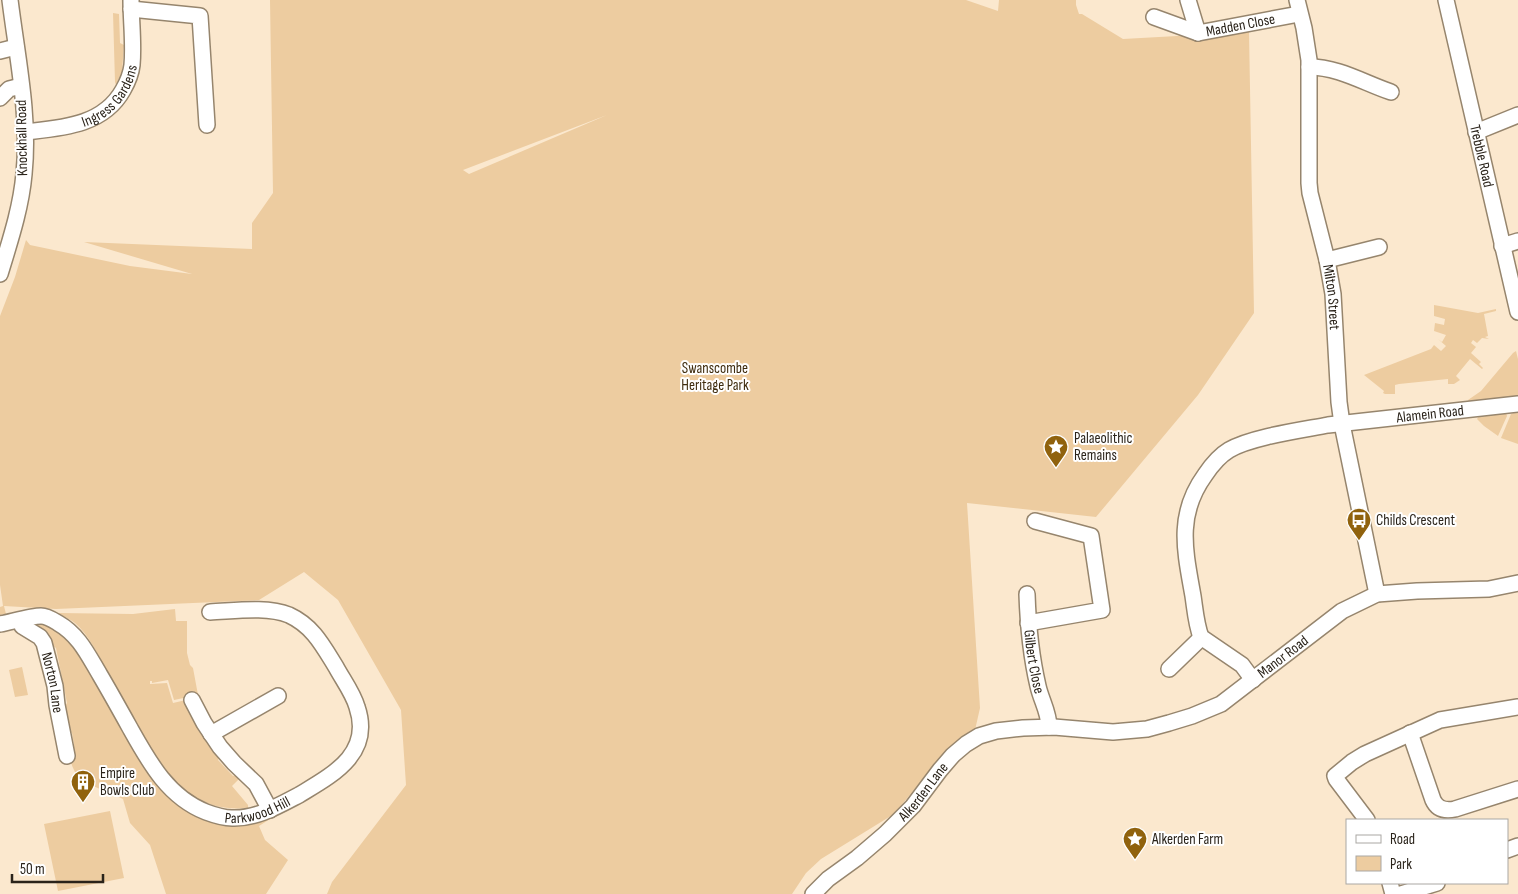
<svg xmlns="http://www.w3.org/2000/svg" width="1518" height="894" font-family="'Sofia Sans Condensed',sans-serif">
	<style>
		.green { fill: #edcca0; fill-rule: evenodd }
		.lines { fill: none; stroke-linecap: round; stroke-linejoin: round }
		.minor-casing { stroke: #96856d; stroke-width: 18 }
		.minor { stroke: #fff; stroke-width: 15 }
		.labels { text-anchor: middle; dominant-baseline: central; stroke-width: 4; stroke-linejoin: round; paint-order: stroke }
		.street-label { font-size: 15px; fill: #2a231a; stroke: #fff }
		.park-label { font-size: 15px; fill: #3e2b0d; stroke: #fff }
		.poi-label { font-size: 15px; fill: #2a231a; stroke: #fff; text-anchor: start }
	</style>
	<rect width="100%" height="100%" fill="#fbe8ce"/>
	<path class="green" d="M270,0H966L998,11L999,0H1076V5L1079,14H1082L1123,39L1249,32L1254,313L1198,395L1096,517L967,503L980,708L975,730L929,772L894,814L821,859L806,873L792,894H327L332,882L406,785L401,710L338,600L304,572L259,600L56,609L4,606L6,614L0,615V607L3,606L0,585V316L15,277L26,240L30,245L130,266L192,274L84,242L252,249V223L273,193ZM607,115L469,174L463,170Z
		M113,13L119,14L120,43L124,45L122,71L116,85L115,82Z
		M1434,305L1478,313L1496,309V311L1484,314L1488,336L1485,337L1489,339L1482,338L1477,343L1473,340L1471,343L1476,347L1471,353L1481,362L1479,364L1483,368L1482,369L1470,359L1456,376L1460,380L1454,384H1448V379L1399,384L1395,385V394H1385L1383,393L1384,391L1364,375L1431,349L1434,345L1441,351L1446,346L1438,339L1442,342L1446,335L1434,331L1435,323L1444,325L1445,319L1434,316Z
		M1516,351L1518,359V397L1469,402L1468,400L1481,391L1513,353Z
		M1518,411V444L1501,438L1511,414Z
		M1506,413L1507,416L1498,436L1484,426L1477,419L1479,416Z
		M175,609L176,621H187V653L190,665L193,668L198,695L174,700L168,680L152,683V681H150V684L167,683L173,703L186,700L220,755L218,760L233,776L236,775L239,779L232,786L248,805V808C190,813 166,775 141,731C129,710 117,689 105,667C97,653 88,634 75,623C70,619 63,616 58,613L133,614Z
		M40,621L69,634L184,806L270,819L259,826L265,840L288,860L266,894H166L150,845L130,823L123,799L84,782L81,778H78C73,768 65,755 74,745L72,733L67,729L63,709L67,703L56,648L50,644L33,628L34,624Z
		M22,667L28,695L15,697L9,670Z
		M110,811L124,878L58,891L44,824Z"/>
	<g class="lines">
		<defs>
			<g id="minor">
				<path d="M1188,0L1198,33"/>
				<path id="s1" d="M1297,0L1304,28L1309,60V183L1310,193L1327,260L1333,294L1339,402L1342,424L1377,594"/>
				<path id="s2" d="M1446,0L1518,312"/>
				<path d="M131,9L200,16L207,125"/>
				<path id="s3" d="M1154,17L1198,33L1299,14"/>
				<path d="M0,51L16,47"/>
				<path d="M1309,67C1339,67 1364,83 1391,92"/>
				<path d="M0,98L9,89L21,86"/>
				<path id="s4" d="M25,132C61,128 103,126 123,90C127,83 131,74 132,65C134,44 131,21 131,0"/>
				<path d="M1476,132L1518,115"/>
				<path d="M1502,246L1518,241"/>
				<path d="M1327,260L1379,247"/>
				<path d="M0,274C10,241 21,208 24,174C30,116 17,57 10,0"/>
				<path id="s5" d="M1027,594C1028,625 1031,656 1038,686C1041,700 1049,712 1049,727"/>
				<path id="s6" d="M21,620L22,626L40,637L44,643L55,686L57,705L67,756"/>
				<path d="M1028,623L1102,610L1091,536L1035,521"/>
				<path id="s7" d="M0,624C11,622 31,616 41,616C47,616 53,620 58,623C79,635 88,655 100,675C110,692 120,710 130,728C149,762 168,797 206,812C214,815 224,818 232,818C256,819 278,806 299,795C332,775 373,754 357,707C353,693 343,680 336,667C323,646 313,626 289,615C267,606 234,611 210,612"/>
				<path d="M1169,669L1201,638"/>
				<path id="s8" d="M1253,680L1242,665L1201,637C1196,624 1195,609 1193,596C1185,551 1176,515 1205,475C1211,466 1219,456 1229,450C1251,437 1302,430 1328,425L1518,404"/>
				<path d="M192,700L204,723L220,747L234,763L256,784L270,810"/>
				<path d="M1410,733L1433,800C1437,809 1445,811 1455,809L1518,789"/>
				<path d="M211,734L278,696"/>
				<path d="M1367,820L1336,779L1335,776L1352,762L1365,754L1440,720L1518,707"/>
				<path d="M1507,850L1518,846"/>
				<path d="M1390,883L1393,894"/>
				<path id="s9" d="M813,894L828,879L857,858L885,834L913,806L940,770L953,755L966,744L979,736L996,731L1023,728L1054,727L1113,732L1147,729L1169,723L1192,716L1221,704L1342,611L1377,594L1417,591L1489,589L1518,583"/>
				<path d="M1401,894L1437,883"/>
			</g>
		</defs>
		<use href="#minor" class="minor-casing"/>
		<use href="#minor" class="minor"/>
	</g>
	<defs>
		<symbol id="sight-pin" viewBox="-11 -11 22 30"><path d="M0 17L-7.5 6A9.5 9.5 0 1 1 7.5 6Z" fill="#90620d" stroke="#fff"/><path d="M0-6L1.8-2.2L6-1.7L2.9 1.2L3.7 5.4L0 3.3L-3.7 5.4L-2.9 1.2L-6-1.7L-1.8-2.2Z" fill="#fff"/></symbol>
		<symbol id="bus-pin" viewBox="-11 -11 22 30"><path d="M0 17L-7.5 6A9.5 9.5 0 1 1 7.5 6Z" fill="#90620d" stroke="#fff"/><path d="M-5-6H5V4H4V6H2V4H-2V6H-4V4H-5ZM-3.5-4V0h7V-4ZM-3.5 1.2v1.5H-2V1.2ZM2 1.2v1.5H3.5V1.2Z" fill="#fff"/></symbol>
		<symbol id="building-pin" viewBox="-11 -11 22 30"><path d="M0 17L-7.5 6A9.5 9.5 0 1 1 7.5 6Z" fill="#90620d" stroke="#fff"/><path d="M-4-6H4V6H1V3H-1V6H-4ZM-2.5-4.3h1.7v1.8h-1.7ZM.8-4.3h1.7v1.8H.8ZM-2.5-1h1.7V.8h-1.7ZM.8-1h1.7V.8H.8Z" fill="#fff"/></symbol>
	</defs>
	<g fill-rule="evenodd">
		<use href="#sight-pin" x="1042" y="433" width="28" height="38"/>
		<use href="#bus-pin" x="1345" y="506" width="28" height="38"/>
		<use href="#building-pin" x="69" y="768" width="28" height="38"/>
		<use href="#sight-pin" x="1121" y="825" width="28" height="38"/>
	</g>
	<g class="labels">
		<g class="street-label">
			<text stroke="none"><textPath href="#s3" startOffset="90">Madden Close</textPath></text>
			<text stroke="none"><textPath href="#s4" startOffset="98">Ingress Gardens</textPath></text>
			<text transform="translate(22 138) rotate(-91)">Knockhall Road</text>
			<text stroke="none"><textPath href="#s2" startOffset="160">Trebble Road</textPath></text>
			<text stroke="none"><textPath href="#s1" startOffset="301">Milton Street</textPath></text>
			<text stroke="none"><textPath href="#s8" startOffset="476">Alamein Road</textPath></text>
			<text stroke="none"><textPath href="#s9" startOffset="556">Manor Road</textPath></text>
			<text stroke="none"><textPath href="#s5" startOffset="68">Gilbert Close</textPath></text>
			<text stroke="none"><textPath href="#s6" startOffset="75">Norton Lane</textPath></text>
			<text stroke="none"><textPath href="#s9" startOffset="151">Alkerden Lane</textPath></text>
			<text stroke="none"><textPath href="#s7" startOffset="358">Parkwood Hill</textPath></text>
		</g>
		<g class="park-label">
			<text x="715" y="368">Swanscombe<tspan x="715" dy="17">Heritage Park</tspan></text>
		</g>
		<g class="poi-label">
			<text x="1074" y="438">Palaeolithic<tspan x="1074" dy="17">Remains</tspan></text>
			<text x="1376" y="520">Childs Crescent</text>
			<text x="100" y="773">Empire<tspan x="100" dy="17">Bowls Club</tspan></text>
			<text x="1152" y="839">Alkerden Farm</text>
		</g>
	</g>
	<rect x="1346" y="819" width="162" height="65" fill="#ffffff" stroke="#aaa7a3"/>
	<rect x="1356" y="835" width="25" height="8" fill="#ffffff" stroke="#aaa7a3"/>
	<text x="1390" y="844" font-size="15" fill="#2a231a">Road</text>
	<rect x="1356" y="856" width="25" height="15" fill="#edcca0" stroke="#aaa7a3"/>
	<text x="1390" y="869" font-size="15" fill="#2a231a">Park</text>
	<path d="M12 874v8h91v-8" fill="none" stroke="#2a231a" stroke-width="2.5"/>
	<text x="20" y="874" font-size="15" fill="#2a231a" stroke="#ffffff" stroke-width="4" paint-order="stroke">50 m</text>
</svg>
